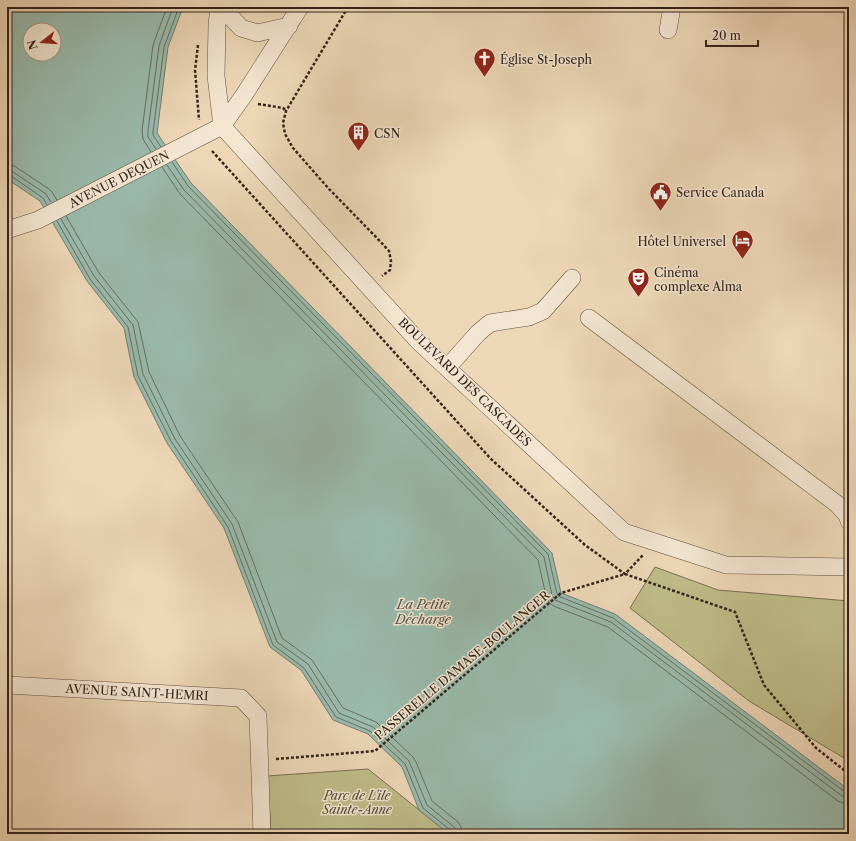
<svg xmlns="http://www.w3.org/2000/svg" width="856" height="841" font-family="'Libre Caslon Text',serif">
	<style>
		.green { fill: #bfbc89; stroke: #787052 }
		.water { fill: #99baac; stroke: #707e72; fill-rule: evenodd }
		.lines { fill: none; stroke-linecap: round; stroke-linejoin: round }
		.shore { stroke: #666e63; stroke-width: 1 }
		.minor-casing { stroke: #615041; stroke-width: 18 }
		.path { stroke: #32231a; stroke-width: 2.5; stroke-dasharray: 3 2; stroke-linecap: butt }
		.minor { stroke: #f3e5d0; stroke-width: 17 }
		.labels { text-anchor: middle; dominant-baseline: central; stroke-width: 3; stroke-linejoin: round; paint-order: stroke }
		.poi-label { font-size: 12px; fill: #32231a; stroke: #f3e5d0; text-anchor: start }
		.street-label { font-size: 12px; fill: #32231a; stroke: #f3e5d0 }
		.park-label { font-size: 12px; font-style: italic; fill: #554936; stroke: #f3e5d0 }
		.water-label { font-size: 13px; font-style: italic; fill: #515046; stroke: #f3e5d0 }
	</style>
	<rect width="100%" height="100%" fill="#edd7b7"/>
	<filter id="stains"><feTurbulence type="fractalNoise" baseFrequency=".005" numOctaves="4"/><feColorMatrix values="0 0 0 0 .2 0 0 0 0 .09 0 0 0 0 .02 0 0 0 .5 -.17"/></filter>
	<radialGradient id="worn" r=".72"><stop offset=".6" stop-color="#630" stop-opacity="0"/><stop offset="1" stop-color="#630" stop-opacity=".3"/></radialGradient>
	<path class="green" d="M655,567L718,590L849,601V761L749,701L630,608Z
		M368,769L449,834H271L267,776Z"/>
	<path class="water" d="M7,7H183L168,47L157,133L191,183L552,553L561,593L615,614L849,790V834H449L419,810L402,767L368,734L333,720L301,670L270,647L224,528L167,443L134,377L124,328L87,281L40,201L7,179ZM30,30H54V54H30Z"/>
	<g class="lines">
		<path class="shore" d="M161,147L153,135V132L164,47L179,7
			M156,149L148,137V131L159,46L173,7
			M151,152L143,139L142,131L153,45L167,7
			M172,162L188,186L548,554L557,594L558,596L613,618L845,792L849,793
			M7,164L12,165L16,167L49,189L52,192L57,200
			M167,165L184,190L544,557L552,595L555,600L611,622L842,796L849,798
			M162,167L180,194L538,560L546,596C548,602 551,605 556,607L608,627L838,801L843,803L849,804
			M7,170L13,172L46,194L51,202
			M7,175L11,176L43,198L47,205
			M66,216L99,273L138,322L149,372L180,436L238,522L282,638L312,660L343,708L376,722L413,757L416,762L432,801L458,822L461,827L462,834
			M61,219L94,276L133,325L143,374L175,439L232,524L277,642L308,664L339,713L373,727L409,761L427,805L453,826L456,830V834
			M57,221L90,279L128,327L138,376L171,441L228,527L273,645L304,668L336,717L370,731L405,764L423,808L449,829L451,834"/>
		<defs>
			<path id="minor" d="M219,7L217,25L216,76L222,126L419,342L624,532L726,565L849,567
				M222,7L241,28L257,33L289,26
				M668,30L672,7
				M7,230L38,220L222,126L244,95L300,7
				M589,318L837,504L847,515L849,521
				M447,368L478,333L490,323L529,317L543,311L572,278
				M7,685L241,698L258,716L262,834"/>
		</defs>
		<use href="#minor" class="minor-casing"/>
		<path class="path" d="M348,7L286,111L283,123L285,134L293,148L329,189L376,237L389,251L391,261L390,270L382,276
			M198,45L195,70L199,120
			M258,104L283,108L286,111
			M212,151L490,458L585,545L625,574L643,555
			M276,759L375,751L561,593L625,574L735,612L764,685L816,748L849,774"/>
		<use href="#minor" class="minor"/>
	</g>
	<defs>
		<symbol id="church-pin" viewBox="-11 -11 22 30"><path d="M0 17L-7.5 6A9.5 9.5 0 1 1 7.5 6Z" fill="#8f2418" stroke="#f3e5d0"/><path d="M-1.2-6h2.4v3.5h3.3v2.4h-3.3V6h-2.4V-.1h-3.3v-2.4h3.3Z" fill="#fff"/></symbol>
		<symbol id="building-pin" viewBox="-11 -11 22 30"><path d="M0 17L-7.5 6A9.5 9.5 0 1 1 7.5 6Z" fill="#8f2418" stroke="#f3e5d0"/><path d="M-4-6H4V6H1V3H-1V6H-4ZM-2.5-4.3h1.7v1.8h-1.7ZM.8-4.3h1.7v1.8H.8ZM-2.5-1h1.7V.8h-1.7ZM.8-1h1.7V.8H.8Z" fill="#fff"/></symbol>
		<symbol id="civic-pin" viewBox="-11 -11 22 30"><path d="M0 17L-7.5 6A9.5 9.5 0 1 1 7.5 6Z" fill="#8f2418" stroke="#f3e5d0"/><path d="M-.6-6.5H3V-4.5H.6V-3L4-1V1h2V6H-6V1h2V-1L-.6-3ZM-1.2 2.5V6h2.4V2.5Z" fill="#fff"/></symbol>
		<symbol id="hotel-pin" viewBox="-11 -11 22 30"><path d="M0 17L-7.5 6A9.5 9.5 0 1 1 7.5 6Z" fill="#8f2418" stroke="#f3e5d0"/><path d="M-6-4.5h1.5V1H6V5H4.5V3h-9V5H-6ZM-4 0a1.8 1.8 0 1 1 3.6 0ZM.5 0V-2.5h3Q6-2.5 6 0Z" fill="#fff"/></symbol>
		<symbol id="theatre-pin" viewBox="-11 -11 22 30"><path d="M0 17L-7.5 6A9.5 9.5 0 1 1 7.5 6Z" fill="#8f2418" stroke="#f3e5d0"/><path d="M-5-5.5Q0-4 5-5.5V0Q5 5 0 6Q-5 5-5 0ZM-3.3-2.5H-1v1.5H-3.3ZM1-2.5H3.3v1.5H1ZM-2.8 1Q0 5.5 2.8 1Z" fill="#fff"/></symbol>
	</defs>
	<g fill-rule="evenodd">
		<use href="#church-pin" x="472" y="46" width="25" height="34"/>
		<use href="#building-pin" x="346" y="120" width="25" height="34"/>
		<use href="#civic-pin" x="648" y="180" width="25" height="34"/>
		<use href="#hotel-pin" x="730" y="228" width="25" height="34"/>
		<use href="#theatre-pin" x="626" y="266" width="25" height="34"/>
	</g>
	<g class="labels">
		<g class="poi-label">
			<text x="500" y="59">Église St-Joseph</text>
			<text x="374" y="133">CSN</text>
			<text x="676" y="192">Service Canada</text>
			<text x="726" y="241" text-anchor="end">Hôtel Universel</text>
			<text x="654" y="272">Cinéma<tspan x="654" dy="14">complexe Alma</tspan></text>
		</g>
		<g class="street-label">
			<text transform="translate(119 179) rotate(-27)">AVENUE DEQUEN</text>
			<text transform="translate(465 382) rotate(44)">BOULEVARD DES CASCADES</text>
			<text transform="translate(462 665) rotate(-40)">PASSERELLE DAMASE-BOULANGER</text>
			<text transform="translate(137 692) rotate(3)">AVENUE SAINT-HEMRI</text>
		</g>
		<g class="park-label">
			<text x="357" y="795">Parc de L'ile<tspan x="357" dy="14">Sainte-Anne</tspan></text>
		</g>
		<g class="water-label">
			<text x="423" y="604">La Petite<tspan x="423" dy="15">Décharge</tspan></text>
		</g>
	</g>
	<rect width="856" height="841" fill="none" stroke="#edd7b7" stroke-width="24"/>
	<rect x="8" y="8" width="840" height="825" fill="none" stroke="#32231a" stroke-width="2"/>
	<rect x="12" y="12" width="832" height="817" fill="none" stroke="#32231a"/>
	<g transform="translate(42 42) rotate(253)"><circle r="19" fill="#f3e5d0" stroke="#a69787"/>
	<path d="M0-3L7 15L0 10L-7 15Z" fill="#8f2418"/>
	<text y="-6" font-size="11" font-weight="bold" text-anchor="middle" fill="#32231a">N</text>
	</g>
	<path d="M706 40v6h52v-6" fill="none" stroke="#32231a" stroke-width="2"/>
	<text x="712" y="40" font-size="12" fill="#32231a" stroke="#f3e5d0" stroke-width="3" paint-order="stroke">20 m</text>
	<rect width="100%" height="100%" filter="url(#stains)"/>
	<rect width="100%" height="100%" fill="url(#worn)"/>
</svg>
